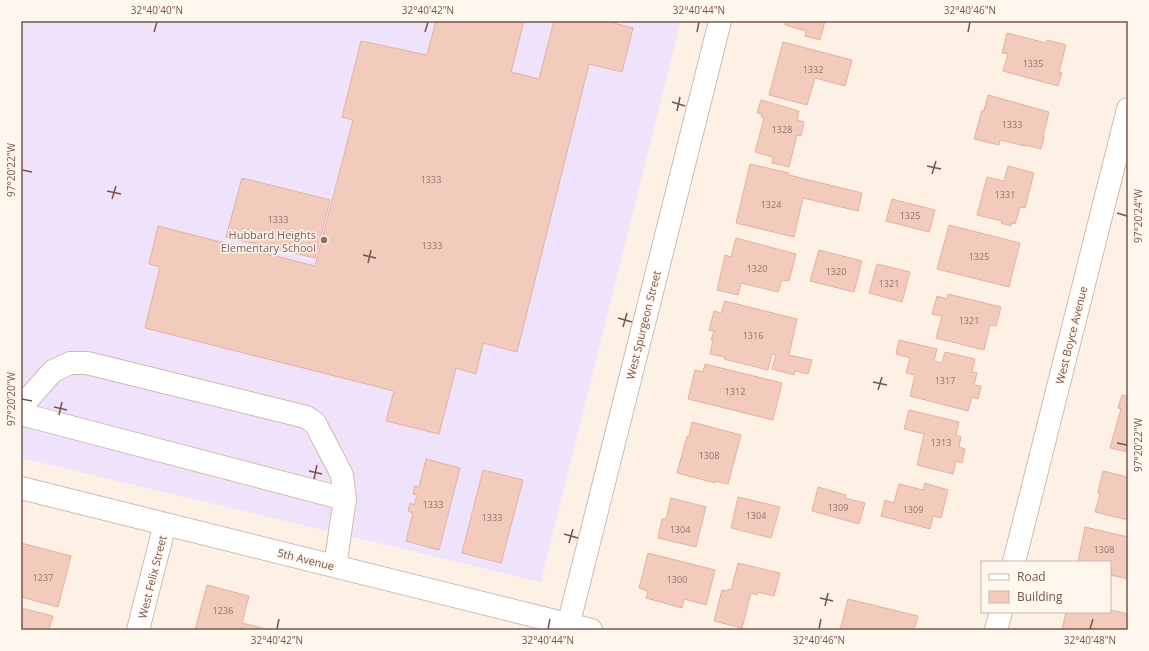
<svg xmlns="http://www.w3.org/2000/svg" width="1149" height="651" font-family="'Open Sans',sans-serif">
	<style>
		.education { fill: #eee3fa }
		.building { fill: #f3cbbd; stroke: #e7af9d }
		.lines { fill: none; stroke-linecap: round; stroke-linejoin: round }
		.minor-casing { stroke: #d2b9ae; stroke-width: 24 }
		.minor { stroke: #fff; stroke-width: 22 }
		.ticks { fill: none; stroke: #78544a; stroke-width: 1.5 }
		.education-dot { fill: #8d6e63; stroke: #fff6ed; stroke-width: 1.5 }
		.labels { text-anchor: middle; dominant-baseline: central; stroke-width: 3; stroke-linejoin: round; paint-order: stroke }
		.number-label { font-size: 9px; fill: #977267 }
		.education-label { font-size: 11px; fill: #785e54; stroke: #fff6ed; text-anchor: end }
		.street-label { font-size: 11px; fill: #78544a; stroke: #fff6ed }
		.neatline { fill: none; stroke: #78544a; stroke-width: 1.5 }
		.ticks-label { font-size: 10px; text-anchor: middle; fill: #78544a }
	</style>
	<rect width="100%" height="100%" fill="#fdf1e6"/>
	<path class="education" d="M21,21H681L541,582L21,458Z"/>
	<path class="building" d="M436,21H524L511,72L539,79L554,21H606L633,28L622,72L589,64L517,352L483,343L476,374L456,368L439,434L386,421L394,391L145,328L160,267L149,264L158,226L315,266L353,120L342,117L361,41L427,55Z
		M786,21H825L820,40L805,36L806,31L785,25Z
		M1007,33L1046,43L1047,40L1066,45L1059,72L1062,73L1058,86L1003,71L1008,54L1002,53Z
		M783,42L852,60L845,86L815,78L807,105L769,95Z
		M988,95L1049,112L1043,137H1044L1041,149L1025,145V146L1000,140L999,145L974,139L982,110L984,111Z
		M761,100L799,111L797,120L804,122L801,136L797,135L789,167L772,163L773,157L755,152L764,118L761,117L762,114L757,113Z
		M750,164L789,173V175L862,193L858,211L803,198L794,237L736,223Z
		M1008,166L1034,173L1025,208L1020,207L1015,224L1011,223V226L1001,223L1002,221L977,215L987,177L1004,181Z
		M242,178L330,200L315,258L226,237Z
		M892,199L935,210L929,232L886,221Z
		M949,225L1020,243L1009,287L937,269Z
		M736,238L796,254L789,281L782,280L778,292L741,283L738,295L717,290L725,255L731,257Z
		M819,250L862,261L854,292L810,281Z
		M877,264L910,272L902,302L869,293Z
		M948,294L1001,307L996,326L990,325L984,350L936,338L942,316L932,314L937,296L947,299Z
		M725,301L797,319L789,355L812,360L808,374L795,371L794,375L772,369L776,355L772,354L768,370L724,359L725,357L710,354L713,340H711L714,331L709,330L714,311L721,313Z
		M899,340L937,349L934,361L942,363L945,352L975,359L972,372L977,373L974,385L981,386L978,399L972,397L968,411L910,396L915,375L906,373L910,358L896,354Z
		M705,364L782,383L773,420L688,399L695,370L703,372Z
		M1122,395L1128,396V452L1110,448L1121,409L1118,408Z
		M909,410L959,422L956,435L961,437L959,447L965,449L962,463L956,461L953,474L917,465L924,434L904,429Z
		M692,422L741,435L728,484L715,481V483L677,473L687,436L689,437Z
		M426,459L460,468L439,550L406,541L413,513L408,511L410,503L414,505L417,495L413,494L415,486L419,487Z
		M483,470L523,480L501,563L462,553Z
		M1103,471L1128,477V520L1095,512L1100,494L1098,493Z
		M925,483L948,490L941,518L933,516L930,529L881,516L885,500L894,503L899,484L923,490Z
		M818,487L846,495L845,498L865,503L859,524L812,511Z
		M738,497L780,507L771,538L731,528Z
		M671,498L706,507L696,547L658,538L662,519H666Z
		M1085,527L1128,537V579L1110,575V562H1078Z
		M21,543L71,556L58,607L21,597Z
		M648,553L715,570L706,605L684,599L682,608L646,598L648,591L639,588Z
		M738,563L780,573L774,596L758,592L757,595L751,593L742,628L714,621L722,590L727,591L728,589L731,590Z
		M207,585L249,596L242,623L270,630H195Z
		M848,599L918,616L914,630H840Z
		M21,608L53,616L49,629L51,630H21Z
		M1110,610L1128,614V630H1062L1066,612H1110Z"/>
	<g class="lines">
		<defs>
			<path id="minor" d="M21,407L53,371L70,363H87L306,417L315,423L342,475L345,499L335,566
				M21,414L345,499
				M21,488L591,630
				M1014,562L1128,109
				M138,630L165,524
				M567,630L720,21
				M996,630L1001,612"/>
		</defs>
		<use href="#minor" class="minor-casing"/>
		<use href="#minor" class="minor"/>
	</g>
	<path class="ticks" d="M154,32L157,22M425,32L428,22M697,32L699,22M968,32L970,22M672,102L685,106M677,111L680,97M927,166L941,169M22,170L32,172M932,174L936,161M107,191L121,194M112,199L116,186M1117,213L1127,216M363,255L376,258M368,263L371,250M618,318L632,322M623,327L627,313M873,382L887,385M878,390L882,377M22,399L32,401M54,407L67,410M59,415L62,402M1117,443L1127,445M309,471L322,474M314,479L317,465M564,534L578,538M569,543L573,529M820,598L833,601M825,606L828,593M277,629L279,619M548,629L550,619M819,629L821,619M1090,629L1093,619"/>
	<circle class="education-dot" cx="324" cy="240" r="4"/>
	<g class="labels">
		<g class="number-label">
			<text x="1033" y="63">1335</text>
			<text x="813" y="69">1332</text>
			<text x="1012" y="124">1333</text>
			<text x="782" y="129">1328</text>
			<text x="431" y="179">1333</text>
			<text x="1005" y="194">1331</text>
			<text x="771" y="204">1324</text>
			<text x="910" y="215">1325</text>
			<text x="278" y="219">1333</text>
			<text x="432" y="245">1333</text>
			<text x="979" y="256">1325</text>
			<text x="757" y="268">1320</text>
			<text x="836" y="271">1320</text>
			<text x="889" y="283">1321</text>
			<text x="969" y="320">1321</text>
			<text x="753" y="335">1316</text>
			<text x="945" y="380">1317</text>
			<text x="735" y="391">1312</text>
			<text x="941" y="442">1313</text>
			<text x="709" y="455">1308</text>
			<text x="433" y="504">1333</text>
			<text x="838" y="507">1309</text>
			<text x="913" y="509">1309</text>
			<text x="756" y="515">1304</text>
			<text x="492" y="517">1333</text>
			<text x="680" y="529">1304</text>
			<text x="1104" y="549">1308</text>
			<text x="43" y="577">1237</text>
			<text x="677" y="579">1300</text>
			<text x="223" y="610">1236</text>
		</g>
		<g class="education-label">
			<text x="316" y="234">Hubbard Heights<tspan x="316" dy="13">Elementary School</tspan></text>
		</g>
		<g class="street-label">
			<text transform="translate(643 325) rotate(-76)">West Spurgeon Street</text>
			<text transform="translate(1071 335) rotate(-76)">West Boyce Avenue</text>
			<text transform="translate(306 559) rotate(14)">5th Avenue</text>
			<text transform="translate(152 577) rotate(-76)">West Felix Street</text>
		</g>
	</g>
	<rect width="1149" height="651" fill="none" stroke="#fff6ed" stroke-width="44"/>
	<rect x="981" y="561" width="130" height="52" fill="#fff6ed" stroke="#c9b5ac"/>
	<rect x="989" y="574" width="20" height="6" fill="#ffffff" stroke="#c9b5ac"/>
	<text x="1017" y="581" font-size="12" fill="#78544a">Road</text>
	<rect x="989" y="591" width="20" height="12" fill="#f3cbbd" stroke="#c9b5ac"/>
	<text x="1017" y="601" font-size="12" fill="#78544a">Building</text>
	<rect x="22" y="22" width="1105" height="607" class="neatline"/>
	<g class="ticks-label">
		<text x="157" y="14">32°40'40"N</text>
		<text x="428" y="14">32°40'42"N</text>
		<text x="699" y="14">32°40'44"N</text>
		<text x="970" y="14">32°40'46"N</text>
		<text transform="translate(11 170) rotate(-90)" y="4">97°20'22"W</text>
		<text transform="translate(1138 216) rotate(-90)" y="4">97°20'24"W</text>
		<text transform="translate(11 399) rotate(-90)" y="4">97°20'20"W</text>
		<text transform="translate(1138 445) rotate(-90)" y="4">97°20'22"W</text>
		<text x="277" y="644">32°40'42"N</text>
		<text x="548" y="644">32°40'44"N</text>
		<text x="819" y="644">32°40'46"N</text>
		<text x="1090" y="644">32°40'48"N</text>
	</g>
</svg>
